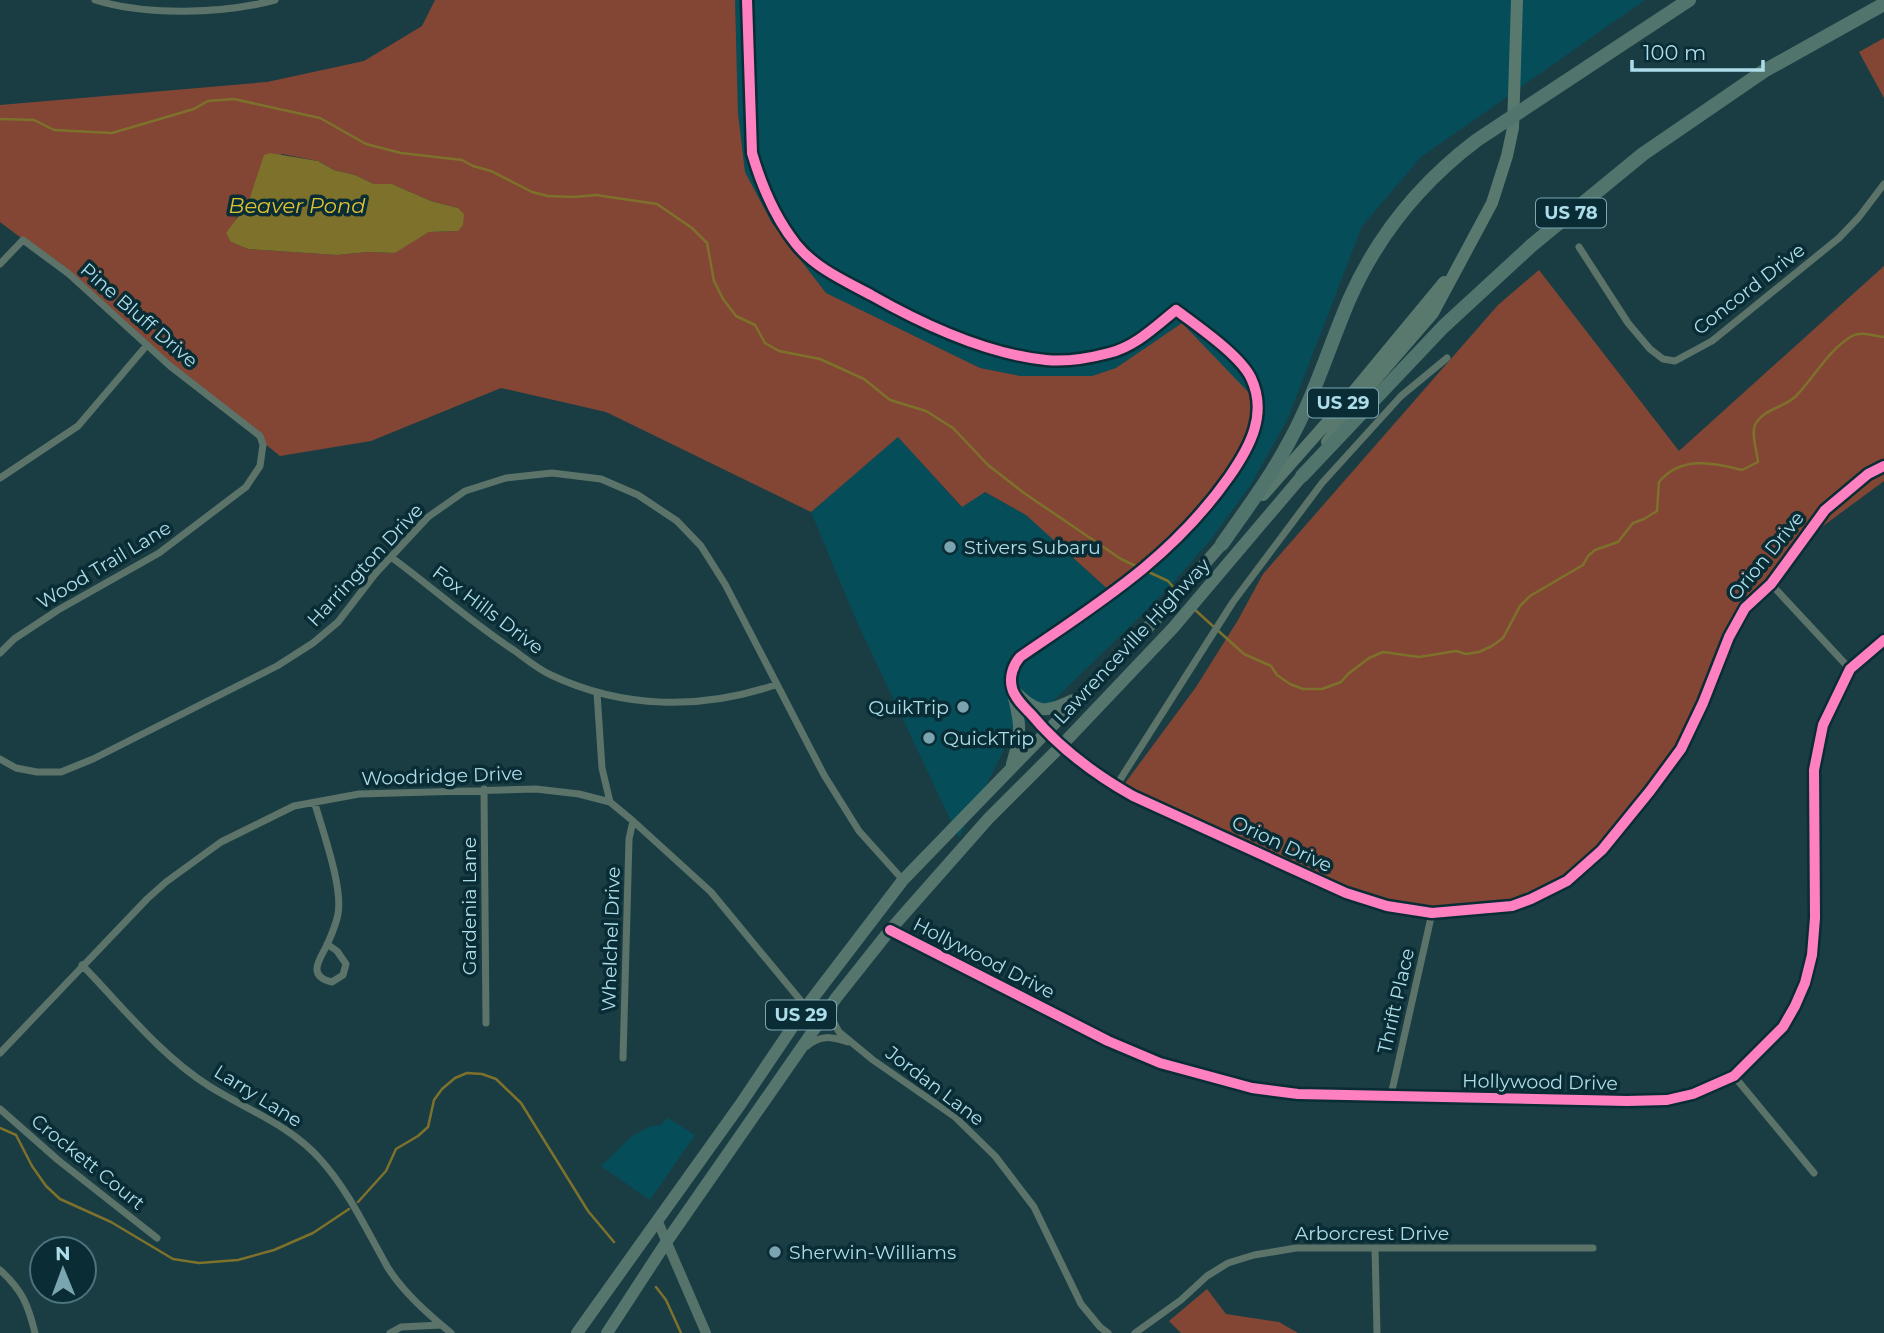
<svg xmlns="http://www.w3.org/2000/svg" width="1884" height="1333" font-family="Montserrat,sans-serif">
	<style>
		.built { fill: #064d5a }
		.green { fill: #834634; fill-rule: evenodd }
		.water { fill: #7d712b }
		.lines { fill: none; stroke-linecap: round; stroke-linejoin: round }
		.stream { stroke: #7d712b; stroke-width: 2.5 }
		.minor { stroke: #5b7369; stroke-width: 7 }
		.secondary { stroke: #56736a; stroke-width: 10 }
		.primary { stroke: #5a796e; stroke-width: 12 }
		.trunk { stroke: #56766d; stroke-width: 12 }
		.motorway { stroke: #51746c; stroke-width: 14 }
		.cycleway-casing { stroke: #092c35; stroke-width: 15 }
		.cycleway { stroke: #ff80c0; stroke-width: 10 }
		.poi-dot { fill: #7aa5b0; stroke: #092c35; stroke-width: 2.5 }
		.labels { text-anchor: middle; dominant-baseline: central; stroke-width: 7; stroke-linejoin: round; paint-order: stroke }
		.shield { fill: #092c35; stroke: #7ca8b4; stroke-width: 2 }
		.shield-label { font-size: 18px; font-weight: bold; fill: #adddea }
		.street-label { font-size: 19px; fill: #adddea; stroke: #092c35 }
		.poi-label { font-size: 19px; fill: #adddea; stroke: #092c35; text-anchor: start }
		.water-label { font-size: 21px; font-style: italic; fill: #dec133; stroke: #092c35 }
	</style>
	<rect width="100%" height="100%" fill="#1a3d44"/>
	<path class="built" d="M735,0H1645L1421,157L1362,226L1288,418L1250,486L1212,538L1166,591L1048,706L1013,732L959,838L857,622L811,512L898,436L961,507L984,492L1026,515L1112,593L1146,564L1194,516L1182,323L1116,368L1092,376H1020L980,368L826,293L772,223L745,172L738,113Z
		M668,1118L695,1135L650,1200L601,1166L632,1136L649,1127L661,1125Z"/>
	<path class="green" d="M435,0H735L738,113L745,172L772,223L826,293L980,368L1020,376H1092L1116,368L1182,323L1252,396L1254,426L1228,475L1194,516L1146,564L1112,593L1026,515L985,492L962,507L898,437L811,512L606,412L501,388L371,441L280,456L150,351L37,250L0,222V105L267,82L364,61L422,26ZM282,154L318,161L334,170L355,175L374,184H392L431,201L458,208V231L429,232L394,253L368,252L337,255L248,249L231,242L236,218L248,203L260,171Z
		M1884,38V98L1859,52Z
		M1884,266V481L1819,529L1739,611L1690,738L1606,849L1560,884L1514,908L1429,910L1330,888L1123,786L1196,687L1238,620L1263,574L1498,305L1539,270L1679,451Z
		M1207,1289L1226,1314L1279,1322L1298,1333H1181L1169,1321Z"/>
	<path class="water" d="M270,153L318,161L334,170L355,175L374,184H392L431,201L458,208L464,214L463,225L458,231L429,232L395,253L368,252L337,255L248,249L231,242L226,233L248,203L264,155Z"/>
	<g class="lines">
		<path class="stream" d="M0,119L34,120L54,130L112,133L194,109L208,101L234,99L320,118L366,144L401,153L462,160L473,166L491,171L532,192L548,196L574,197L596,195L657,204L692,228L707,243L714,281L723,299L736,316L755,325L765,343L779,351L820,359L864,379L890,400L926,411L953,428L988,465L1024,493L1121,559L1168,581L1175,589
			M1194,609L1244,654L1271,666L1277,675L1290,684L1303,689H1322L1341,682L1348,674L1369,658L1383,652L1419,657L1456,651L1466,654L1479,652L1492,646L1503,638L1520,606L1530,596L1583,565L1588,556L1595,550L1618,542L1633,523L1644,519L1657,511L1659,482C1680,456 1713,462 1742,470L1758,462C1757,451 1751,435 1755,425C1763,409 1783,408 1795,397C1814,378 1828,350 1852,336C1862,331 1873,336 1884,337
			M0,1128L16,1135L32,1166L46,1186L60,1199L111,1222L173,1259L199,1263L238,1260L274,1250L313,1233L349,1209
			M358,1202L386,1171L396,1149L418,1136L428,1127L434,1100L442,1089L455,1078L467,1073L482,1074L496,1079L521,1103L588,1211L614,1242
			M656,1287L666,1300L681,1333"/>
		<path class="minor" d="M95,0C146,16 223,14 275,0
			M747,0L752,153C761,184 776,219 796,244C815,268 845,281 871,295C922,324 987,354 1046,360C1065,362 1090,358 1109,353C1135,347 1156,326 1176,310L1219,343L1251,377L1258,411L1255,432L1245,454L1210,504L1166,550L1117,592L1020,657L1011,676L1013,691
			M1579,247L1628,323L1650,349L1663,359L1675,361L1712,341L1839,238L1859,217L1884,184
			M0,264L23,240L69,274L170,366L260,436L263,445L260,466L246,487L159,553L58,610L14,639L0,653
			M0,478L78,426L147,345
			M391,557C433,588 472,623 515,651C526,659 538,669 551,675C623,709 701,710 775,685
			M1771,584L1850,669
			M597,693L602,768L610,802
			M1020,701C1050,742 1089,772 1133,796L1346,893L1387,906L1432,913L1512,906L1531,899L1567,881L1602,850L1650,791L1681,749L1703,703L1729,637L1745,608L1771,584L1825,510L1868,474L1884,466
			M0,759L16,768L37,772H61L93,759L277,666L313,643L338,622L375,574L428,517L465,491L506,478L552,473L601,479L638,495L677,521L701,546L725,584L824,775L859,831L903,880
			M1116,786L1233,602L1322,483L1401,396L1447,358
			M484,789L486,1023
			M315,804C323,832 343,887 338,914C336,925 331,936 327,945C320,959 306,976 332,982L343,975L346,964L337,951L327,944
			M890,930L1108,1041L1160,1063L1252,1088L1298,1094L1627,1101L1667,1100L1693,1094L1734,1076L1783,1027L1795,1006L1805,983L1812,955L1815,918L1814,770L1823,725L1850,669L1884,640
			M82,965C122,1006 160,1055 209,1086C247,1110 290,1125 320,1159C349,1191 367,1231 388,1268C404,1293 428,1314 451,1333
			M834,1006L833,1021L839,1032L873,1060L955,1117L995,1156L1034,1207L1081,1304L1100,1327L1108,1333
			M807,1046C821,1034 831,1037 848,1042
			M0,1053L147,899L166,882L221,842L294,806L359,794L536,789L579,794L610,802L633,821L711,892L806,1007
			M623,1058L629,839L633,821
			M1734,1076L1814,1173
			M1391,1095L1432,913
			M0,1109L58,1160L157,1238
			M1375,1248L1377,1333
			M0,1270C22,1290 28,1304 35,1333
			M390,1333L401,1327L441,1325
			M1135,1333L1181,1300L1207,1276L1228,1263L1254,1255L1296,1248H1593"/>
		<path class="secondary" d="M658,1222L706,1333"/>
		<path class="primary" d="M1327,442L1356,402L1433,313L1492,203L1507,156L1513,128L1517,0
			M1263,495L1339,409L1444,282"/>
		<path class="trunk" d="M1013,690C1038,713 1042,714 1073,700
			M1012,764C1022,730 1021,725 1012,690
			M577,1333L740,1105L806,1007L903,880L1159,616L1222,544
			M607,1333L667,1241L836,998L890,930L988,819L1061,746L1173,628L1302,476"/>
		<path class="motorway" d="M1302,476L1443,327L1532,245L1643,154L1764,71L1884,4
			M1222,544C1245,511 1270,478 1289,442C1314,397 1329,347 1349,300C1378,234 1420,183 1477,140L1689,0"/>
		<defs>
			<path id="cycleway" d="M747,0L752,153C761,184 776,219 796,244C815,268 845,281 871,295C922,324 987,354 1046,360C1065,362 1090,358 1109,353C1135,347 1156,326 1176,310C1197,326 1240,355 1251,378C1268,414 1250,447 1229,477C1172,558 1100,602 1020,657C1013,665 1009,677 1012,688C1014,697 1024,707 1031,714C1060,749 1094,774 1133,796L1346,893L1387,906L1432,913L1512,906L1531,899L1567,881L1602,850L1650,791L1681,749L1703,703L1729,637L1745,608L1771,584L1825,510L1868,474L1884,466
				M890,930L1108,1041L1160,1063L1252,1088L1298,1094L1627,1101L1667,1100L1693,1094L1734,1076L1783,1027L1795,1006L1805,983L1812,955L1815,918L1814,770L1823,725L1850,669L1884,640"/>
		</defs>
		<use href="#cycleway" class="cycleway-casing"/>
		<use href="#cycleway" class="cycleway"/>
	</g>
	<g class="poi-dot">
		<circle cx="950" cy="547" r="7"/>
		<circle cx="963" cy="707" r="7"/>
		<circle cx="929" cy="738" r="7"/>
		<circle cx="775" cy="1252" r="7"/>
	</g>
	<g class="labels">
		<g class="shield">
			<rect x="1536" y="198.5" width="70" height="29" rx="5"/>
			<rect x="1308" y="388.5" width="70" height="29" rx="5"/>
			<rect x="766" y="1000.5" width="70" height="29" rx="5"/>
		</g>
		<g class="shield-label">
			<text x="1571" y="213">US 78</text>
			<text x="1343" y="403">US 29</text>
			<text x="801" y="1015">US 29</text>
		</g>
		<g class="street-label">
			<text transform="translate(1749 289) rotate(-38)">Concord Drive</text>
			<text transform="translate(139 315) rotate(41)">Pine Bluff Drive</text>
			<text transform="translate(1766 556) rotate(-51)">Orion Drive</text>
			<text transform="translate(104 565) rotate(-31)">Wood Trail Lane</text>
			<text transform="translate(365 565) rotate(-47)">Harrington Drive</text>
			<text transform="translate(488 610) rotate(37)">Fox Hills Drive</text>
			<text transform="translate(1132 641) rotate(-47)">Lawrenceville Highway</text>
			<text transform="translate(442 776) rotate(-2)">Woodridge Drive</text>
			<text transform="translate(1282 844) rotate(25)">Orion Drive</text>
			<text transform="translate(469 906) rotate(-90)">Gardenia Lane</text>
			<text transform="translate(611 939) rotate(-88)">Whelchel Drive</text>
			<text transform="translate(984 958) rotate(27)">Hollywood Drive</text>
			<text transform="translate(1396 1001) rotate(-77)">Thrift Place</text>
			<text transform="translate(1540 1082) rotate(1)">Hollywood Drive</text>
			<text transform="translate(935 1086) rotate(37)">Jordan Lane</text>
			<text transform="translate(258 1096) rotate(32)">Larry Lane</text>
			<text transform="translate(88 1162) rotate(39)">Crockett Court</text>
			<text x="1372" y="1233">Arborcrest Drive</text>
		</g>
		<g class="poi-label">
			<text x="964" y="547">Stivers Subaru</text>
			<text x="949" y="707" text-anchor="end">QuikTrip</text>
			<text x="943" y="738">QuickTrip</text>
			<text x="789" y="1252">Sherwin-Williams</text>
		</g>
		<g class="water-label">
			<text x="297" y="205">Beaver Pond</text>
		</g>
	</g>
	<g transform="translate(63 1270) rotate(359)"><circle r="33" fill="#092c35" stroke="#4b737d" stroke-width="2"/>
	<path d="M0-5L12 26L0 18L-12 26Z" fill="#7aa5b0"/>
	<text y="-10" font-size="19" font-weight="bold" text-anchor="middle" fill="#adddea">N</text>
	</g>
	<path d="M1632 60v10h131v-10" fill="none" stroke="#adddea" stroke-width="3.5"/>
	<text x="1643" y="60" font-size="21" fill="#adddea" stroke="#092c35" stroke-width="5" paint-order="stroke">100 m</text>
</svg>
